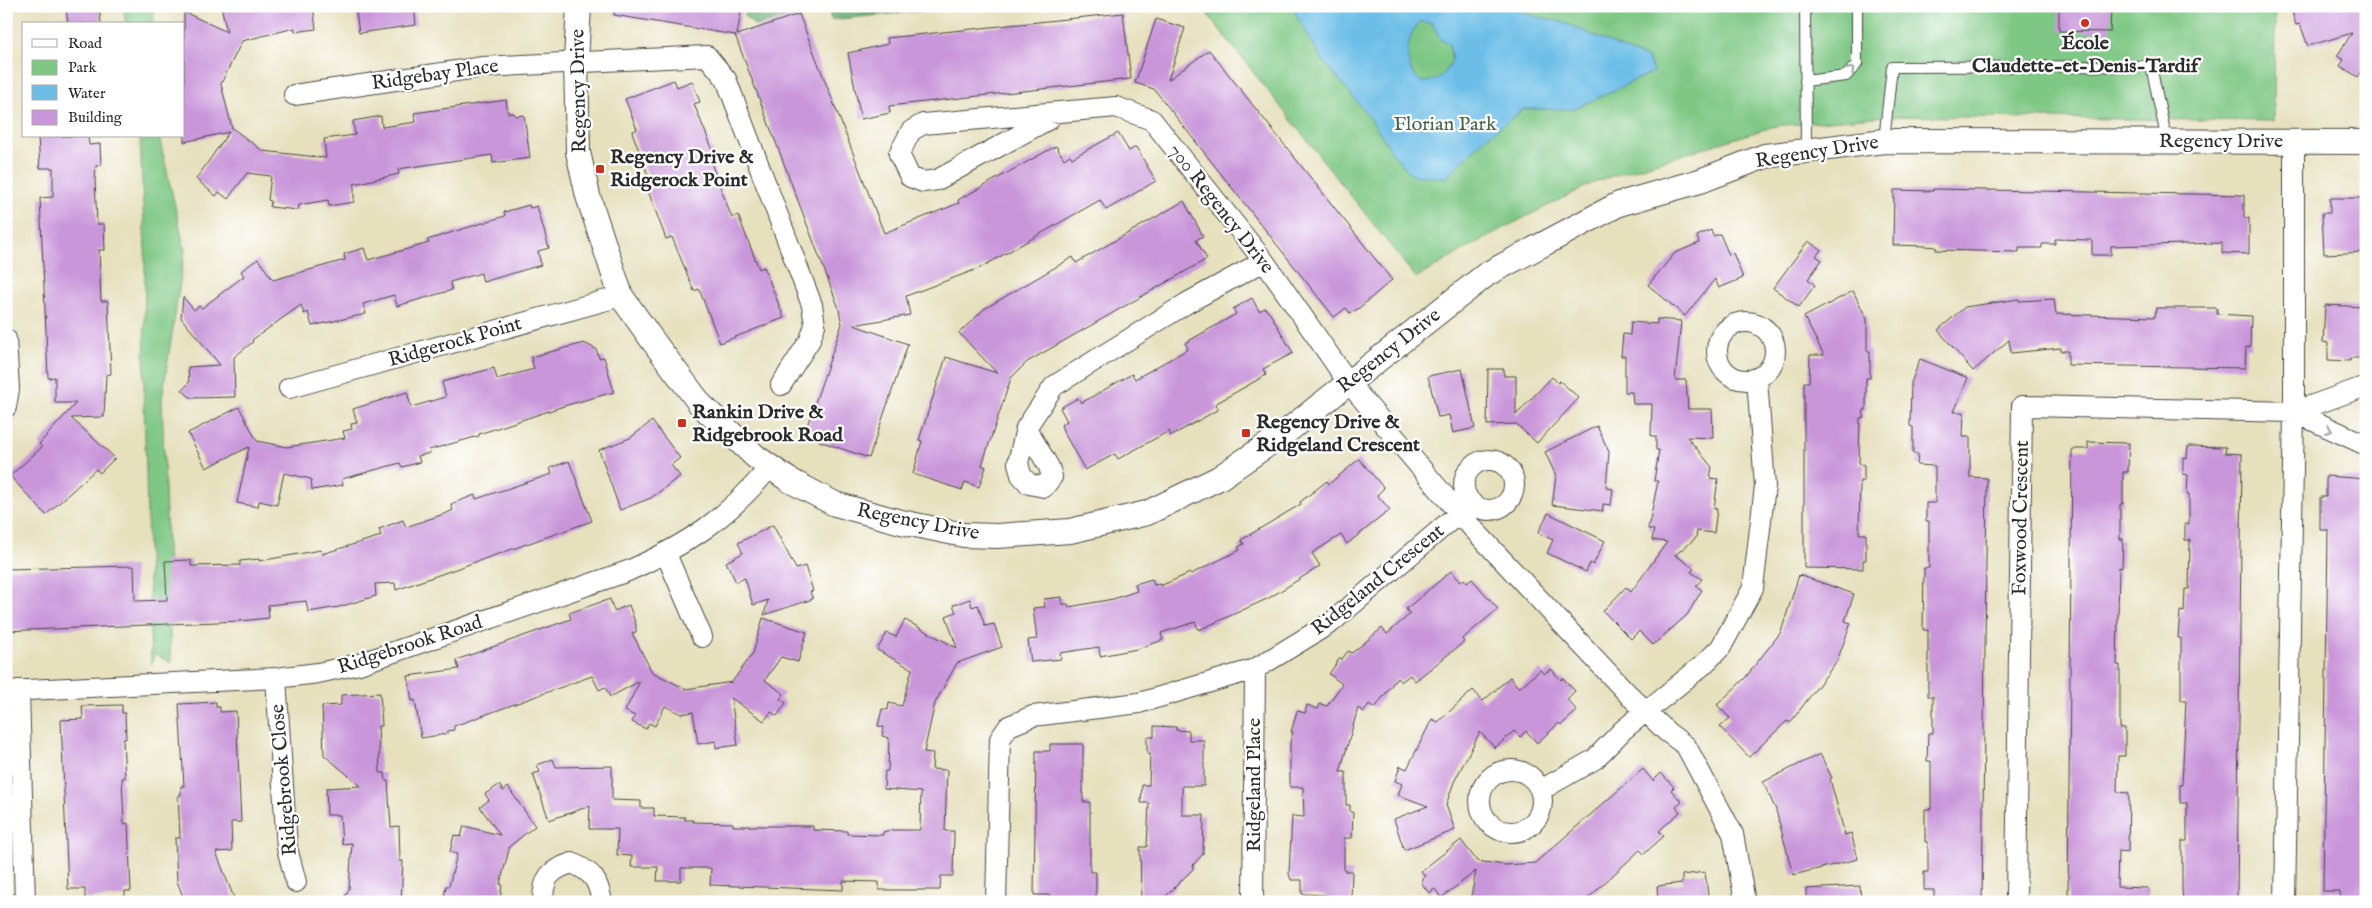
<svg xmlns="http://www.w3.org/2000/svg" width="2372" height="908" font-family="'IM FELL English',serif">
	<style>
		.green { fill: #7ec784; stroke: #547958 }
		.forest { fill: #66ac72; stroke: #486c4e }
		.water { fill: #6cbee7; stroke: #4c7489; fill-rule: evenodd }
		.building { fill: #c996da }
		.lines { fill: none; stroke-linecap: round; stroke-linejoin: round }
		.service-casing { stroke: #474641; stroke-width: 12 }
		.minor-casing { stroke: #474641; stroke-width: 22 }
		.tertiary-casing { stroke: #474641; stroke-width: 26 }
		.service { stroke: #fff; stroke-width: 10 }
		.minor { stroke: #fff; stroke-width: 20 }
		.tertiary { stroke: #fff; stroke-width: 24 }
		.oneway { stroke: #a0a0a0 }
		.poi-dot { fill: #c8321e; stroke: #fff; stroke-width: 2 }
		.labels { text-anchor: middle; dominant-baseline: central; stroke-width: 4.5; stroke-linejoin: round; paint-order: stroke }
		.poi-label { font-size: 20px; font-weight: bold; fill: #2b2b2b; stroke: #fff; text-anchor: start }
		.street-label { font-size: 20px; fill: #2b2b2b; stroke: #fff }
		.park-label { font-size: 20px; fill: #48624a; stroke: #fff }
	</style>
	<rect width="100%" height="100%" fill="#fff"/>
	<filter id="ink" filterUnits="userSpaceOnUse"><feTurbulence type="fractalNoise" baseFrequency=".02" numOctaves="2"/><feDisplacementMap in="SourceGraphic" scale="10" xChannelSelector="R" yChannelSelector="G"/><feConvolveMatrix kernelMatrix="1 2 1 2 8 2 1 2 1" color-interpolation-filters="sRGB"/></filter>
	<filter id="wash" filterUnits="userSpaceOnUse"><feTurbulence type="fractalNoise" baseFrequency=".0096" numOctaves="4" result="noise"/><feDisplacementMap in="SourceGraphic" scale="20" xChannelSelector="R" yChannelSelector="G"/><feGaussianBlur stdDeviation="1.12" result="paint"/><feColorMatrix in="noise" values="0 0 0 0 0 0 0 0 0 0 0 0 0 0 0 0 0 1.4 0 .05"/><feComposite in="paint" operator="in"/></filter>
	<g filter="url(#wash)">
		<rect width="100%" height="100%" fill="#e6e0bd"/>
		<path class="green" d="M123,6H153L154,24H126Z
			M1201,6H2275L2274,121L1885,116L1775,126L1597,181L1490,235L1416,278Z
			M140,136H159L185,250L162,399L171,663L155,654L151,664L144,400L145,251Z"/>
		<path class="forest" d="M746,6H826L755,26L744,16Z
			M828,6H969L831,20Z"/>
		<path class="water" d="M1509,6C1525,16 1543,17 1561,22C1591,32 1618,49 1648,58L1653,72L1574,109H1524L1484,139L1446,178L1412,175L1395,156L1370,118L1321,58L1292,7ZM1420,22L1432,23L1440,39L1449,44L1452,61C1443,76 1439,81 1422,82C1418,79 1413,75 1411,70C1405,55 1408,33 1420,22Z"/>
		<g id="blocks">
			<path class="building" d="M78,6H99L101,24H68L66,8Z
				M221,6H313L316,29L295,32V28L242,41L221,84L232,128L263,151L326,158L324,139L355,135L353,121L381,116L382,127L416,122L414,113L506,100L508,113H514L515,116L524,115L530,158L493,163L492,155L398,169L399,174L354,184V202L329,206L328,200L299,205L298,210L270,207L271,201L268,200L271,176L247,173L228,199L219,192L216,196L196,179L229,132L184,142V12L227,32Z
				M355,6H414L416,25L359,33Z
				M615,6H742L737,35L799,14L884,233L959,203L958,200L1056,146L1064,159L1070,155L1072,158L1118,133L1129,151L1136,147L1156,181L1106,210L1100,200L980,268L906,296L910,315L854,325L908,344L869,458L819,441L821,434L806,429L842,324L838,306L735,35L614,15Z
				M2059,6H2111L2110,32L2059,31Z
				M2300,6H2366V65L2358,77L2340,66L2344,60L2337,56L2352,33L2308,46L2300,24L2296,25L2291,9Z
				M1123,13L1131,79L889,106L890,113L861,119L848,53L888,44L887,38Z
				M1156,19L1185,28L1168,80L1209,50L1392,280L1358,309L1350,313L1346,308L1334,317L1154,89L1135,83Z
				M674,80L677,87L692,81L700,102L694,104L716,158L710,160L732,218L738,215L759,269L764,267L784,318L720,343L699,289L694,291L672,237L666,239L647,188L652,186L632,132L637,129L625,99Z
				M38,136H88L89,145L100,144L101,165L96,166L95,179L97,224H104L105,250H99L101,301H108L111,374L106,375L104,417L71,418L115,458L100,473L96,469L46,515L10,476L42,447L39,444L76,403H55V377L48,378L40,198L53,197V168H40Z
				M1933,189L2244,195V218H2249V254L2222,253V243L2111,246V255H2092V240L2055,239V244H2042V248H2019V252L1936,250V247L1926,246L1893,245L1894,190L1933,191Z
				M2330,198H2366V252L2324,254L2322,213H2330Z
				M1184,201L1203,236L1196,240L1207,259L1027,362L1011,378L982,465L986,467L979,487L965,482L962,490L913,474L922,441L919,440L946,357L997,373L959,333L984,309L1073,257L1076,263Z
				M529,205L530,208L537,206L549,248L538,251L541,265L483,282L481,273L450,282L452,290L397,306L394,295L363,304L366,314L312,326L308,312L304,314L301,305L252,340L253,342L234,357L235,397L191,398L182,390L189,383L188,367L220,365L181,318L183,297L194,310L199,306L202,308L244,276L241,271L258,259L273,280L345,260L344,254L364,248L368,260L429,243L427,240L505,216L504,212Z
				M1711,230L1713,236L1720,234L1729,255L1733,253L1743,278L1719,288L1715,279L1685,316L1648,285L1675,253L1699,243L1697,236Z
				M1808,241L1821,250L1816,256L1822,260L1808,279L1815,285L1799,307L1773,288Z
				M1853,291L1867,319V351H1870V378H1866V410H1864L1863,418H1860L1859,464L1864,465V481H1860L1859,534H1866V560H1863V569L1804,568V382H1809L1810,355H1824L1804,317Z
				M1252,298L1259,311L1265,308L1271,315L1293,353L1263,369L1266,375L1215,404L1219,409L1171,436L1169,431L1118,459L1115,454L1085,470L1064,433L1061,425L1067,421L1060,408L1078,398L1081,403L1132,374L1135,379L1188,349L1185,343L1236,314L1233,309Z
				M2019,299V301L2054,299L2056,314L2155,317L2156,308H2217V314L2251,316L2250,347H2246L2245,368L2068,365V351H2061V348L2011,353L2009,340L1973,371L1938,330L1965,307Z
				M2325,305L2366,307V358H2350V361L2328,360V343L2323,342Z
				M1657,319L1681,321L1675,380H1686L1688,409H1712L1713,438L1687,437L1712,467L1710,478L1718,479L1714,509H1717L1714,533L1697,531L1696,538L1675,555L1694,568L1691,572L1702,579L1696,586L1702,590L1687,615L1653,645L1639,631L1631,639L1603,611L1626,587L1631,592L1667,542L1652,540L1654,530L1648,529L1658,481H1654L1659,450H1656V436H1651L1652,404H1633L1632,392H1625V356H1621L1623,334L1630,335L1631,322L1657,324Z
				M584,343L596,349L599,358L604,357L614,392L567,405L479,434V436L429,450L430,453L418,456L420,462L402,467L400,463L342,479L343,485L312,490L311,479L284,473L277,505L259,501L258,507L237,503L249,447L206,468L188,433L239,407L257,441L287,447L345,438L343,431L352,429L351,424L357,423L353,409L407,392L411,407L446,397L442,382L494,368L497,379L534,369L531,357Z
				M1920,359L1968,378L1954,412H1964L1963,437H1970V477L1987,478L1982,902H1934V890H1924V872H1928V842H1925V809H1931V761H1927L1928,733H1933V696H1928V630H1923L1924,568H1929V521H1926V503H1935V466L1917,465L1918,454H1913V427L1910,426L1911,383Z
				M1462,369L1475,428L1453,433L1449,415L1438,417L1428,376Z
				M1488,369H1504V376H1516V415L1552,377L1558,383L1560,381L1579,398L1537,443L1516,424L1487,425Z
				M652,421L680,458L671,465L680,476L651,498L620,510L599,450L630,438Z
				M1597,426L1609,452L1606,488L1613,489L1611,505L1603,504V511L1552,505L1556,476L1545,452Z
				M2088,442L2129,443L2128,472H2123V504H2120V539H2123L2122,568L2119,567L2117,665H2120V728H2125V756H2118L2117,792L2129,793L2128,852L2118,851L2117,887L2148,888L2147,902H2068L2072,449H2088Z
				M2188,446L2226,447L2225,453L2242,454L2237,898H2216V902H2183L2182,890V841H2187V803H2180V785H2182L2186,700H2181V638H2178L2180,611L2184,612L2185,589H2189L2190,540H2185V524H2189V494H2187L2188,475L2183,474V457L2187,458Z
				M1359,459L1384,488L1377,495L1390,510L1347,544L1341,535L1312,553L1320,566L1298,580L1269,598L1199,630L1195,622L1161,633L1163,640L1137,649L1100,656L1099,647L1060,653L1061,659L1031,662L1028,640L1037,639L1033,608L1045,607L1044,599L1062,597V604H1068L1069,607L1113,599L1137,591L1135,584L1152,579L1154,585L1160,584V586L1190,573L1191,574L1240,550L1238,547L1244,544L1241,540L1301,504L1300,502L1327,481L1329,484Z
				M569,461L592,521L396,590L395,583L375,584L376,596L339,607L308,612L306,601L268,605L269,618L240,621L6,631V569L134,566L135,601L167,600L165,561L191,560V566L240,565V561L259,559V561L321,550L322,554L381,536L379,529L403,520L406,527L447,513L453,510L451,504L475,495L476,499L552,474L550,468Z
				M2326,476L2366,479V902H2340V891H2323L2328,530H2320V497H2326Z
				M1548,513L1605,541L1593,565L1590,563L1586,572L1547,553L1553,540L1538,533Z
				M773,525L796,569L805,566L813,591L810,592L813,599L764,615L768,600L753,605L745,578L736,582L726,562L743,553L738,543Z
				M1451,571L1461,582L1464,579L1467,583L1472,579L1498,609L1462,639L1464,642L1415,681L1410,675L1401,682L1397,678L1375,708L1369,704L1364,712L1358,708L1340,772H1346V805H1350V812H1353L1352,838H1344V871H1352L1351,902H1325L1326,895L1302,894V880H1291L1289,874L1292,816L1304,817L1303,787H1290V742L1293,732H1291L1297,711L1305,713L1307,705L1318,709L1320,704L1327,706L1342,684L1329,674L1340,658L1342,659L1348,651L1352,653L1382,628L1387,634L1410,614L1406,609Z
				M1799,575L1854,594L1845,621L1851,623L1837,661L1805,703L1790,723L1787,721L1749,757L1720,727L1730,718L1717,705L1745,678L1781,632Z
				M610,599L614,611L629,605L636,625V632L632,633L652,672L686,689L732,682L753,653L763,618L807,632L798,662L781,657L765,680L784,694L780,699L786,703L777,716L771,712L764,721L731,698L738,745L716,748V741L698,744L693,712L681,714L665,706L655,726L649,723L646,729L632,722L635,716L625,711L640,681L610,697L605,687L599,690L592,676L454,726V730L447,731V734L421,738L415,700L412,701L408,676L459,669L456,660L571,619L569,613Z
				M970,599L972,607L978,605L985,626L994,624L1002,647L957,663L935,703L924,752L933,753L932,769L947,770L945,831H954L953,876H941L940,890H879V882L843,881V890L710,885L711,868H681V881H657L658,867H631L632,856L617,855L618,829H589L590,806L549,820L533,774L540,772L537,765L553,759L556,767L612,766V800L641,801V808H654V816L685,817V820H693V822L733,823V826H813V830L847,831V834L883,835V832L891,830H920L921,792L884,789L885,771H888L889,738L882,736L884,727L878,726L882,709L888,710L889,703L902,706L912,669L877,650L887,633L896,637L905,620L957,648L946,616L956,612L953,605Z
				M1551,669L1561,680L1563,678L1575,691L1567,699L1577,711L1561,725L1559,723L1537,743L1526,731L1520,737L1514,731L1495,748L1480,732L1454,782L1446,805L1455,830L1404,850L1394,819L1428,806L1398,795L1402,784L1395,781L1400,766L1407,769L1432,719L1438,722L1473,690L1483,701L1510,677L1519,688L1540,670L1544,674Z
				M380,693L382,726H378L380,773H385L386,781H388L391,827L399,826L400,861H403L401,902H342L349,889L352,843L342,844L340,815H327L326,788L361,786L324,755L322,706L341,705V695Z
				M216,702V707H220V712L236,711L241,822H231L232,851L216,852L234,898L225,902H185L177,881L175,838H180L178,795H181V786H184L179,704Z
				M122,705V713H125L126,739H123L125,778H122L124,824L128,823L131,891H125V897L85,899V889H68L61,720L83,719L82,706Z
				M1154,726L1176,727V730L1189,731V740H1204V786H1182V815H1204L1203,854L1193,865V869L1160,902H1141L1140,847H1147L1149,803H1141L1142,785H1149L1150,754H1147V737H1154Z
				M1050,744H1083V802H1090V872H1096V898H1094V902H1050V895H1034L1036,751H1050Z
				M1820,754L1832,778L1830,779L1845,835L1851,833L1858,859L1793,875L1776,810L1763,782Z
				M1643,769L1653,781L1661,773L1674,787L1671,790L1682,802L1676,807L1680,812L1659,831L1664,836L1644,854L1640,850L1584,902H1470L1476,871L1441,898L1435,889L1429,893L1422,884V878L1425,876L1421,871L1461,840L1477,861L1505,865L1535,863Z
				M499,785L503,791L508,787L535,826L510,846L500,884H502L500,902H443L446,886H449L457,854L450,852L454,835L461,837L464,826L500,835L480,807L489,800L485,794Z
				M1705,872L1709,902H1658L1657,886L1682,883V875Z
				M1860,886L1861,902H1806V889Z"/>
		</g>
	</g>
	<g filter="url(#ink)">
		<use href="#blocks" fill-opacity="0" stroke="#474641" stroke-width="1"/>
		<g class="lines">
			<defs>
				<path id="service" d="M1805,6L1806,152
					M1805,81L1846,76L1857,64V6
					M1884,141L1892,67L2151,66L2167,141"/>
				<path id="minor" d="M294,95L483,67L707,56L726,79L812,305L815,325L810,340L781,385
					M1052,113L1049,119L937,180L923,182L910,177L899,154L911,131L923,124L1116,107L1152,120L1264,261L1348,382L1465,520L1627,693L1667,732L1686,746L1733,834L1745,902
					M1717 351a29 29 0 1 1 58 0a29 29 0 1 1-58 0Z
					M6,339L9,389L6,407
					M289,388L621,296
					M2294,412L2366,445
					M1026,428L1049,467L1052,477L1044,487L1029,484L1021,475L1018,463L1026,428L1054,386L1187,303L1264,261
					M1464 485a25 25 0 1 1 50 0a25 25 0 1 1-50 0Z
					M666,554L702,637
					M276,678L287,848L296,882
					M19,690L25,902
					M6,691L276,678L318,673L359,664L628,571C690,543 726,519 770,467
					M1480 801a31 31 0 1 1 62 0a31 31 0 1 1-62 0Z
					M1541,790L1595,759L1623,730L1703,665L1721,647L1753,588L1765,486L1757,379
					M543,902C543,877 550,870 572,863C593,872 598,880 602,902
					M996,902L1000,739L1009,726L1033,716L1139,703L1255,669L1332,622L1471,503
					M1253,902L1255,669
					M2016,902L2022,406L2294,412L2366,386
					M2285,902L2294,412V142"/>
				<path id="tertiary" d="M579,6L576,61L578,152L588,196L621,296L653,341L701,405L756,457L789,480L835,504L901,522L964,535L997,536L1070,531L1147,513L1219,478L1286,432L1487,274L1619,204L1700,181L1765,156L1884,141L2366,142"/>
			</defs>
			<use href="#service" class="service-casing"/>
			<use href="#minor" class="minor-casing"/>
			<use href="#tertiary" class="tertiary-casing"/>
			<use href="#service" class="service"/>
			<use href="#minor" class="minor"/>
			<use href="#tertiary" class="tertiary"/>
		</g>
		<defs><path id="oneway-chevron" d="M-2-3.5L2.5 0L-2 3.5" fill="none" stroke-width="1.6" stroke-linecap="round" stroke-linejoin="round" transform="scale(1.25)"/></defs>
		<g class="oneway">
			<use href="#oneway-chevron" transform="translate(1851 70) rotate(-47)"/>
			<use href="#oneway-chevron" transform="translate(2329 430) rotate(23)"/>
		</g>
	</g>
	<g class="poi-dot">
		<circle cx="2085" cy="23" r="5"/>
		<rect x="595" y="164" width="10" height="10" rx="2.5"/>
		<rect x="677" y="418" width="10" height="10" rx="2.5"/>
		<rect x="1241" y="428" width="10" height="10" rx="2.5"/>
	</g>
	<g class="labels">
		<g class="poi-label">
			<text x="2085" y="43" text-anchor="middle">École<tspan x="2085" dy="23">Claudette-et-Denis-Tardif</tspan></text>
			<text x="610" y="157">Regency Drive &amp;<tspan x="610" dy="23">Ridgerock Point</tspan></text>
			<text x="692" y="412">Rankin Drive &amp;<tspan x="692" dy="23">Ridgebrook Road</tspan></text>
			<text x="1256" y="422">Regency Drive &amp;<tspan x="1256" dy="23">Ridgeland Crescent</tspan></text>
		</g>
		<g class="street-label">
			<text transform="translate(435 75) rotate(-8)">Ridgebay Place</text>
			<text transform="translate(579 91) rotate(-91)">Regency Drive</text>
			<text x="2221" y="141">Regency Drive</text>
			<text transform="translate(1817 152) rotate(-9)">Regency Drive</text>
			<text transform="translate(1221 209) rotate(52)">700 Regency Drive</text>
			<text transform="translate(455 342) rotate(-16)">Ridgerock Point</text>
			<text transform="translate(1389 351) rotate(-38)">Regency Drive</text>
			<text transform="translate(2021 518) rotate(-89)">Foxwood Crescent</text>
			<text transform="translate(918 522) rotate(11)">Regency Drive</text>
			<text transform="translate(1378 580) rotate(-39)">Ridgeland Crescent</text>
			<text transform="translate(410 645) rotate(-18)">Ridgebrook Road</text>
			<text transform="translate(284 780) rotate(-95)">Ridgebrook Close</text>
			<text transform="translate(1254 785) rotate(-90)">Ridgeland Place</text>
		</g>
		<g class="park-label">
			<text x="1445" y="124">Florian Park</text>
		</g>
	</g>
	<rect width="2372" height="908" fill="none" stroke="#fff" stroke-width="25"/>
	<rect x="22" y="22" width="162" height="115" fill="#ffffff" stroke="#aaaaaa"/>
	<rect x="32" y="39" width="25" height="8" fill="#ffffff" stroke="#aaaaaa"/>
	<text x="68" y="48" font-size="15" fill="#2b2b2b">Road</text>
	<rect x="32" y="60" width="25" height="15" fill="#7ec784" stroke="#aaaaaa"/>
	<text x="68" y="72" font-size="15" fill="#2b2b2b">Park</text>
	<rect x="32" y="85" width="25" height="15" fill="#6cbee7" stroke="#aaaaaa"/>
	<text x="68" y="98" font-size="15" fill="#2b2b2b">Water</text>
	<rect x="32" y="110" width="25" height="15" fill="#c996da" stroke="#aaaaaa"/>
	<text x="68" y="122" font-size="15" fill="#2b2b2b">Building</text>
</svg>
